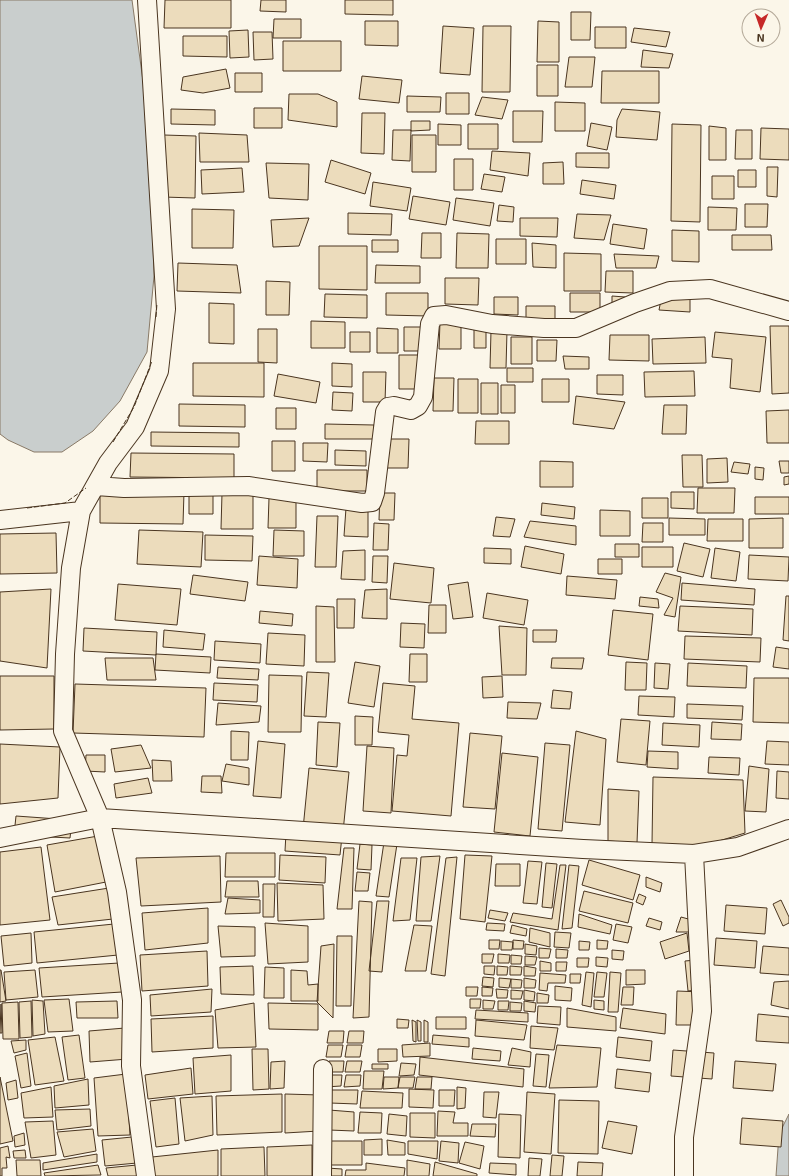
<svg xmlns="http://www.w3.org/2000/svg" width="789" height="1176" font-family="'Exo 2',sans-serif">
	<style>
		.water { fill: #c9cecd; stroke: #887966 }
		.building { fill: #ecdcbc; stroke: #4a3520 }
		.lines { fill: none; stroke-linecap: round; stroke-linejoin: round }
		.street-casing { stroke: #4a3520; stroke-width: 20 }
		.street { stroke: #fbf6e9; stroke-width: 18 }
		.fence { stroke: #4a3520; stroke-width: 1; stroke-dasharray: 5 2; stroke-linecap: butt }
	</style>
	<rect width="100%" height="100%" fill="#fbf6e9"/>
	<path class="water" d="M0,0H132L145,96L151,185L154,276L147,352L120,401L93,431L62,452H34L8,440L0,434Z
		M789,1114V1176H776L779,1134Z"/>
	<path class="building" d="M165,0H231V28H164Z
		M261,0H286V12L260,11Z
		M345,0H393V15L345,14Z
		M571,12H591L590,40H571Z
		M274,19H301V38H273Z
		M365,21H398V46L365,45Z
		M538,21L559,22V62H537Z
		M443,26L474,28L470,75L440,73Z
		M483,26H511L510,92H482Z
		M595,27H626V48H595Z
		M634,28L670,32L666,47L631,42Z
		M248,30L249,57L230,58L229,31Z
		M253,32H272L273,59L254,60Z
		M183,36H227V57L183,56Z
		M283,41H341V71H283Z
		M643,50L673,54L669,68L641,67Z
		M569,57H595L592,87H565Z
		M537,65H558V96H537Z
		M226,69L230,88L203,93L181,90L183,77Z
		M602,71H659V103H601Z
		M235,73H262V92H235Z
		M362,76L402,80L399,103L359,99Z
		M446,93H469V114H446Z
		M289,94H318L337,102V127L288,120Z
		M407,96L441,97L440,112H407Z
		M482,97L508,100L502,119L475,115Z
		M555,102L585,103V131H555Z
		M254,108H282V128H254Z
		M171,109L215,110V125L171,124Z
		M622,109L660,112L657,140L616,137L617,120Z
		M513,111H543L542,142H513Z
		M362,113H385L384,154L361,153Z
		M411,121H430V130L411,131Z
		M591,123L612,127L607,150L587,146Z
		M438,124L461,125V145H438Z
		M468,124H498V149H468Z
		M672,124L701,125L700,222L671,221Z
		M709,126L726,128V160H709Z
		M761,128L789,129V160L760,159Z
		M393,130H411L410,161L392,160Z
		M736,130H752V159H735Z
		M199,133L247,135L249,162H200Z
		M164,135L196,136L195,198L163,197Z
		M412,135H436V172H412Z
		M492,151L530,153L528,176L490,170Z
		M576,153H609V168L576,167Z
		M454,159H473V190H454Z
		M331,160L371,173L365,194L325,182Z
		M563,162L564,184H543V163Z
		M266,163L309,164L308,200L269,198Z
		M767,167H778L777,197L767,196Z
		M242,168L244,192L202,194L201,170Z
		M738,170H756V187H738Z
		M484,174L505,177L502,192L481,189Z
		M712,176H734V199H712Z
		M582,180L616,185L614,199L580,194Z
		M373,182L411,188L407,211L370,206Z
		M413,196L450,202L446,225L409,219Z
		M456,198L494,203L490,226L453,220Z
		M745,204H768L767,227H745Z
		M499,205L514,207L513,222L497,221Z
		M708,207L737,208L736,230H708Z
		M192,209L234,210L233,248H192Z
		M348,213L392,214L391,235L348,234Z
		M577,214L611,215L604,240L574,238Z
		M309,218L299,246L273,247L271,220Z
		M520,218H558L557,237L520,236Z
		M613,224L647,229L644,249L610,244Z
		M672,230L699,231V262L672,261Z
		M422,233H441V258H421Z
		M457,233L489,234L488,268H456Z
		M732,235H771L772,250H732Z
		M496,239H526V264H496Z
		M372,240H398V252H372Z
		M532,243L556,245V268L533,267Z
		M319,246H367V290L319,289Z
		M564,253L601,254V291H564Z
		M614,254L659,256L656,268H616Z
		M178,263L237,265L241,293L177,291Z
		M376,265L420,266V283H375Z
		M606,271H633V293L605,292Z
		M445,278H479L478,305L445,304Z
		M266,281L290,282L289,315H266Z
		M386,293H428V316L386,315Z
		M570,293H600V312H570Z
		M325,294L367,295V318L324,317Z
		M612,296L625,297V305L612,304Z
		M494,297H518V315L494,314Z
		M690,299V312L659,310L661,300Z
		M209,303L234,304V344L209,343Z
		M526,306H555V319H526Z
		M311,321L345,322V348H311Z
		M440,322H461V349H439Z
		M770,326H789V393L772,394Z
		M404,327H423V351H404Z
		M474,327H486V348H474Z
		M377,328L398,329V353H377Z
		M258,329H277V363L258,362Z
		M491,331H507L506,368H490Z
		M350,332H370V352H350Z
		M715,332L766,337L760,392L730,388L732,359L712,357Z
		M610,335H649V361L609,360Z
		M511,337H532V364H511Z
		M705,337L706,363L653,364L652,339Z
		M537,340H557L556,361H537Z
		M399,355H420L419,389H399Z
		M563,356L589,357V369H565Z
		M193,363H264V397L193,396Z
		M332,363L352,364V387L332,386Z
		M507,368H533V382H507Z
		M694,371L695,396L645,397L644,372Z
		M363,372H386L385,402H363Z
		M278,374L320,382L316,403L274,396Z
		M597,375H623V395L597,394Z
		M434,378H454L453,411H433Z
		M458,379H478V413H458Z
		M542,379H569V402H542Z
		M481,383H498V414H481Z
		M501,385H515V413H501Z
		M333,392L353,393L352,411L332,410Z
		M576,396L625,402L614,429L573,424Z
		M179,404L245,405V427L179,426Z
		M664,405H687L686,434H662Z
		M276,408H296V429H276Z
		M789,410V443H767L766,411Z
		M476,421H509V444H475Z
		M325,424L374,425V439H325Z
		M151,432L239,433V447L151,446Z
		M387,439H409L408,468H384Z
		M272,441H295V471H272Z
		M303,443H328L327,462L303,461Z
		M335,450L366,451V466L335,465Z
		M131,453L234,454V478L130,477Z
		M682,455H702L703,487H683Z
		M727,458L728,482L707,483V459Z
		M540,461L573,462V487H540Z
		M779,461H789V473H781Z
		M734,462L750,464L748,474L731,472Z
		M755,467L764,468L763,480L755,479Z
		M317,470H367V491H317Z
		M789,476V484L784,485V477Z
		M698,488H735L734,513H697Z
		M189,491H213V514H189Z
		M100,492H184L183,524L100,523Z
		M671,492H694V509L671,508Z
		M222,493H253V529H221Z
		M380,493H395L394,520H379Z
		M755,497H789V514H755Z
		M269,498H296V528H268Z
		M642,498H668V518H642Z
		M542,503L575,507L574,519L541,515Z
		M368,507V537L344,536L346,508Z
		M600,510L630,511V536H600Z
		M317,516H338L336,567H315Z
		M496,517L515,519L510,537L493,536Z
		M669,518L705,519V535H669Z
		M783,518V548H749V519Z
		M708,519H743V541H707Z
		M530,521L576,526V545L524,537Z
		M374,523L389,524L388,550H373Z
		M643,523H663V542H642Z
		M139,530L203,532L201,567L137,564Z
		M274,530L304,531V556H273Z
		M56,533L57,573L0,574V534Z
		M205,535L253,536L252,561L205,560Z
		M684,543L710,549L703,577L677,571Z
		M615,544H639V557H615Z
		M525,546L564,554L561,574L521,567Z
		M642,547H673V567H642Z
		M484,548L511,549V564L484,563Z
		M715,548L740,552L736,581L711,578Z
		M365,550V580L341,579L343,551Z
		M749,555L789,557L788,581L748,579Z
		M259,556L298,559L297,588L257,585Z
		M373,556H388L387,583L372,582Z
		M598,559H622V574H598Z
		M394,563L434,568L431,603L390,599Z
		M665,573L681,577L675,617L664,615L673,598L656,592Z
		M193,575L248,582L245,601L190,594Z
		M567,576L617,580L615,599L566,595Z
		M468,582L473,617L453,619L448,585Z
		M682,583L755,589L754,605L681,600Z
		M118,584L181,589L177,625L115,620Z
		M51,589L47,668L0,661V592Z
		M387,589V619L362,618L365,590Z
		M487,593L528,600L524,625L483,618Z
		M786,596H789V641L783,640Z
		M640,597L658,599L659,608L639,606Z
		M337,599H355L354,628H337Z
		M429,605H446V633H428Z
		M316,606L334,607L335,662H316Z
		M680,606L753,609L752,635L678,631Z
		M613,610L653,614L648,660L608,655Z
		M260,611L293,614L292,626L259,623Z
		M401,623L425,624L424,648L400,647Z
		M499,626L527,628L526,675H502Z
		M84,628L157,632L156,655L83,651Z
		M164,630L205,634L203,650L163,647Z
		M533,630H557L556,642H533Z
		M268,633L305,635L304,666L266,664Z
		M685,636L761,638L760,662L684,659Z
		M215,641L261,644L260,663L214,660Z
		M776,647L789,649V669L773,667Z
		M156,654L211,657L210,673L155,670Z
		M410,654H427V682H409Z
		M105,658H153L156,680H107Z
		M552,658H584L582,669L551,668Z
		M355,662L380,666L374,707L348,703Z
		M626,662L647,663L646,690H625Z
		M655,663L670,664L668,689L654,688Z
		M688,663L747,666L746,688L687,686Z
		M218,667L259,669L258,680L217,678Z
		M307,672L329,673L326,717L304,716Z
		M269,675L302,676L301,732H268Z
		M0,676H54V729L0,730Z
		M502,676L503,697L483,698L482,677Z
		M754,678H789V723L753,722Z
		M214,683L258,685L257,702L213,700Z
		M383,683L415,686L412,719L459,723L451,816L392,811L397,755L407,756L409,735L378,732Z
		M75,684L206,688L204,737L73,733Z
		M553,690L572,692L570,709L551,708Z
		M639,696L675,697L674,717L638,715Z
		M508,702L541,703L537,719L507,718Z
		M218,703L261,706L259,722L216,725Z
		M687,704L743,706L742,720L687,718Z
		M355,716L373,717L372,745H355Z
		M621,719L650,721L646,765L617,762Z
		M318,722L340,723L337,767L316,765Z
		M712,722L742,724L741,740L711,739Z
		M663,723L700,725L699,747L662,745Z
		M231,731L249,732L248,760H231Z
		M576,731L606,739L600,825L565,822Z
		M470,733L502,736L495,809L463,807Z
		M258,741L285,744L281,798L253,796Z
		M767,741L789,742V765L765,764Z
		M545,743L570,745L562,831L538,829Z
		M0,744L60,747L58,798L0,804Z
		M141,745L151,768L115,772L111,749Z
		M367,746L394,748L391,813L363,811Z
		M648,751L678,752V769L647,767Z
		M502,753L538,757L530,836L494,832Z
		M86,755H105V772L85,771Z
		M709,757L740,758L739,775L708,773Z
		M152,760L171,761L172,781H153Z
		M226,764L249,768V785L222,781Z
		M749,766L769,769L766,812L745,811Z
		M309,768L349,772L343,832L303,829Z
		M777,771L789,772V799L776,798Z
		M202,776H221L222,793L201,792Z
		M653,777L743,780L745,833L706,845L652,844Z
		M148,778L152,793L116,798L114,784Z
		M608,789L639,791L637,843L608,841Z
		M16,816L72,820L70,838L14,835Z
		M286,833L342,836L340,855L285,851Z
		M98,836L106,882L55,892L47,845Z
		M384,842L397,844L389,897L376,896Z
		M360,844L372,845L371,870L357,869Z
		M41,847L50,920L0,925V852Z
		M344,848H354L352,909H337Z
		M226,853H275V877H225Z
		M280,855L326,857L325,883L279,880Z
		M465,855L492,856L485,922L460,919Z
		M220,856L221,902L141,906L136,858Z
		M440,856L431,921H416L421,857Z
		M457,857L445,976L431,974L446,858Z
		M401,858H417L410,920L393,921Z
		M589,860L640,875L633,900L582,885Z
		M528,861L542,862L537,904L523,903Z
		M546,863L557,864L552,908L542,907Z
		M496,864H520V886H495Z
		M560,865H566L558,930L510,922L513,913L552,919Z
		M569,865L579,866L572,928L562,929Z
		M357,872L370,873L368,891H355Z
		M646,877L662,883L660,892L646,887Z
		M227,881H258L259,897H225Z
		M277,883L323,885L324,919L278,921Z
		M263,884H275L274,917H263Z
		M109,888L113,919L58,925L52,897Z
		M584,891L633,903L628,923L579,911Z
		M639,894L646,897L643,905L636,902Z
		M228,898L260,900V913L225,914Z
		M781,900L789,917V923L783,926L773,904Z
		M359,901L372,902L369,1017L353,1018Z
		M377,901H389L382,972L369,971Z
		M726,905L767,908L765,934L724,931Z
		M208,908V943L145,950L142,913Z
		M490,910L508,913L505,921L488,918Z
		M579,914L612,925L610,934L578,927Z
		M681,917L692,920V932H676Z
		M649,918L662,922L660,930L646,926Z
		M265,923L308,926V962L268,964Z
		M487,923L505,924L504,931L486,930Z
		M114,924L118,955L37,963L34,932Z
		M616,924L632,927L628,943L613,940Z
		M414,925L432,926L426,971H405Z
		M512,925L527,929L526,936L510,933Z
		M218,926L255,927V956L221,957Z
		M530,928L550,933V947L529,942Z
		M555,932L571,933L569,948L554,947Z
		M31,933L32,963L4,966L1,936Z
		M687,933L689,951L665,959L660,942Z
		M337,936H352L351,1006H336Z
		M716,938L757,941L755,968L714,965Z
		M489,940H500L499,949H489Z
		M513,940L524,941L523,949H513Z
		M597,940L608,941L607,949H597Z
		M501,941L513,942L512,950H501Z
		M579,941L590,942L589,950H579Z
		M334,944L333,1018L317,1002L321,946Z
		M525,944L537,946L536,955L525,954Z
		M763,946L789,948V975L760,973Z
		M539,948L551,949L549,958H539Z
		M556,949L568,950L567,958H556Z
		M612,950L624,951L623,960L612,959Z
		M207,951L208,986L142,991L140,955Z
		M482,954H494L492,963H482Z
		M498,954L510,955L509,963H498Z
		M511,955L522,956L521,964H511Z
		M525,956L537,957L535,965H525Z
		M596,957L608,958L607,967L596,966Z
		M577,958H589L588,967H577Z
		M707,959L710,988L688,991L685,961Z
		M540,961L551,963V971H540Z
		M556,962H567L566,971H556Z
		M119,963L122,992L42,997L39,968Z
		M253,966L254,995L221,994L220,967Z
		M484,966H495L494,975L484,974Z
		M497,966L508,967L507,975H497Z
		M510,966L522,967L521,975H510Z
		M524,966L536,968L535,976H524Z
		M265,967L284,968V998H264Z
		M0,970H1L6,1001L0,1002Z
		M35,970L38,997L6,1000L4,972Z
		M291,970L307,971L308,985L318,984V1001H291Z
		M626,970H645V984L626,985Z
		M586,972L594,973L591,1007L582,1005Z
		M597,972L607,973L604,997H594Z
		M610,972L621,973L618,1012H608Z
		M540,973L566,975L565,983H548L547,991L539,990Z
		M570,974H581L580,983H570Z
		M483,977L494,978L493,987L482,986Z
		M499,978L511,979L509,988L499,987Z
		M524,978L536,980L535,988H524Z
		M511,979L522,980L521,988H511Z
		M789,981V1009L771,1005L774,982Z
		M555,986L572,988L571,1001L555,1000Z
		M466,987H478L477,996H466Z
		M482,987L493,988L492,996H482Z
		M623,987H634L633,1005H621Z
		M212,989L211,1012L151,1016L150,995Z
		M496,989L508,990L507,998H497Z
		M511,990L523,991L521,999H511Z
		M524,990L535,992L534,1001L524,1000Z
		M677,991L702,992L701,1025H676Z
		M537,993L549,995L548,1003H537Z
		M69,999L73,1031L48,1032L44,1000Z
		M470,999H481L480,1008H470Z
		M32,1000L43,1001L45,1034L33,1036Z
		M483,1000L495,1001L493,1009H483Z
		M594,1000L604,1001V1010L594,1009Z
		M31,1001L32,1037L20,1038L19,1002Z
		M117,1001L118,1018H77L76,1002Z
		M498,1001H509L508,1010H498Z
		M524,1001L536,1003L535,1012L524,1011Z
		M18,1002L19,1039H3L2,1003Z
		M510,1002L522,1003L521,1011H510Z
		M254,1003L256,1047L218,1048L215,1010Z
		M268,1003L318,1004V1030L269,1029Z
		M1,1004L2,1033H0Z
		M538,1006L561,1007L560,1025L537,1023Z
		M567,1008L616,1017V1031L567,1027Z
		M623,1008L666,1014L665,1034L620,1028Z
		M476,1010L528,1013V1022L475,1019Z
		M758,1014L789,1017V1043L756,1041Z
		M213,1016V1048L152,1052L151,1019Z
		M436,1017H466V1029H436Z
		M397,1019L409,1020L408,1028H397Z
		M412,1020L416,1022V1042L413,1041Z
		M417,1020L421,1022V1041H418Z
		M424,1020L428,1022V1042H424Z
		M476,1020L527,1025L524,1040L475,1036Z
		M531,1026L558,1028L554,1050L530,1048Z
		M125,1028L128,1059L90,1062L89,1031Z
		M329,1031H344L343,1043H327Z
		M349,1031H364L363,1043H347Z
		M79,1035L85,1078L68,1080L62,1037Z
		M433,1035L469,1038V1047L432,1044Z
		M55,1037L64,1081L35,1085L28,1040Z
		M618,1037L652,1041L650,1061L616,1057Z
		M26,1040V1050L14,1053L11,1041Z
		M430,1043V1056L403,1057L402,1045Z
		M328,1045H343L341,1057H326Z
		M347,1045H362L360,1057H345Z
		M557,1045L601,1048L597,1087L549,1088Z
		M473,1048L501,1051L500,1061L472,1059Z
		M512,1048L531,1052L530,1067L508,1065Z
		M252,1049H268L269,1089L253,1090Z
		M378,1049H397V1061L378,1062Z
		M673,1050L714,1053L712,1079L671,1076Z
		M27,1053L31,1086L21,1088L15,1056Z
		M536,1054L549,1055L546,1087L533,1086Z
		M231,1055V1091L195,1094L193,1058Z
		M420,1057L524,1069L523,1087L419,1075Z
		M285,1061L284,1088L270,1089L271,1062Z
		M329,1061H344L343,1072H327Z
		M347,1061H362L360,1072H345Z
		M735,1061L776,1064L773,1091L733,1088Z
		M401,1063L416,1064L414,1075L399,1076Z
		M372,1064H388V1069H372Z
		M191,1068L193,1094L148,1099L145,1075Z
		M617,1069L651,1073L649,1092L615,1088Z
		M364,1071H384L382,1089H363Z
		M126,1074L130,1135L98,1136L94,1078Z
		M327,1075H342L341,1086L325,1087Z
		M346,1075H361L360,1086L344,1087Z
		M0,1077L13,1141L0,1144Z
		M384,1077H399L398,1088L383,1089Z
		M400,1077H415L413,1088H398Z
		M417,1077H432L431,1089H415Z
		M88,1079L89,1105L55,1108L54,1086Z
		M16,1080L18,1098L8,1100L6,1083Z
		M51,1087L53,1117L24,1118L21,1093Z
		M457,1087L466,1088L465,1108L457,1109Z
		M409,1089L434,1090L433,1108L409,1107Z
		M329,1090H358L357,1104L330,1103Z
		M439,1090H455L454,1106H439Z
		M362,1091L403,1093L402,1108H360Z
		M484,1092H499L496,1118L483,1117Z
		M527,1092L555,1094L551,1154L524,1152Z
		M282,1094V1132L217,1135L216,1096Z
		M285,1094L320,1095L319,1131L285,1133Z
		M212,1096L213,1135L185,1141L180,1098Z
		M175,1098L179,1144L156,1147L150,1101Z
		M559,1100L599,1101L598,1154L558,1153Z
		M90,1109L91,1126L57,1130L55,1110Z
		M329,1110L354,1112V1131L329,1130Z
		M438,1111L455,1112L453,1123H468V1136H437Z
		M360,1112L382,1113L381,1133H358Z
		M410,1113H435V1138L410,1137Z
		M389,1114L407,1116L406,1136L387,1134Z
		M499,1114L521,1115L520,1158L498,1157Z
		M742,1118L783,1121L781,1147L740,1144Z
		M53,1121L56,1155L31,1158L25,1122Z
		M608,1121L637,1126L632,1154L602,1148Z
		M472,1124H496L495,1137L470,1136Z
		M93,1129L96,1151L64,1157L57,1132Z
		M24,1133L25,1145L15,1147L14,1136Z
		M132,1137L137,1163L105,1166L102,1140Z
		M382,1139V1155H364V1140Z
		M387,1140L405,1143V1155H388Z
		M326,1141H362V1165H326Z
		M408,1141H438L437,1159L408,1154Z
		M441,1141L459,1143L458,1163L439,1161Z
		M465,1142L484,1146L480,1169L459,1163Z
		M312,1145V1176H267V1147Z
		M8,1146L10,1158L6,1157L7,1168H2V1176H0V1148Z
		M264,1147L265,1176H221V1149Z
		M25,1150L26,1158H14L13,1151Z
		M218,1150V1176H153L152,1157Z
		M97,1154V1162L43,1170V1163Z
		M552,1155L564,1156L562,1176H550Z
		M529,1158L542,1159L540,1176H528Z
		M16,1160H40L41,1176H17Z
		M407,1160L430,1164L429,1176H407Z
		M435,1162L477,1174V1176H433Z
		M578,1162L603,1163L602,1176H577Z
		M366,1163L405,1168L404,1176H345L346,1170H366Z
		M490,1163L516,1164V1175L489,1173Z
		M98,1165L101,1175L45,1176L44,1173Z
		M137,1165L139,1176H108L106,1168Z
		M327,1168L342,1169V1176H326Z"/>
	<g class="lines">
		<defs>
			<path id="street" d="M96,486L124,488L248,486L362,503L372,502L375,493L385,412L388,407L394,406L411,410L418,406L423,397L430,324L434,316L446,315L492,324L544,328H576L635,303L670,291L710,289L789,311
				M0,520L81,511
				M0,838L100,818L583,849L694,854L738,847L789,829
				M146,1176L131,1066L132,1000L117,892L100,818L63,731L65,654L71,568L81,511L108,463L135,427L159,371L166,309L147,0
				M322,1176L323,1069
				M684,1176V1137L702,1011L694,854"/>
		</defs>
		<use href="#street" class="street-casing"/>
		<use href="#street" class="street"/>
		<path class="fence" d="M156,317L157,303
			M113,442L134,407L152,361
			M27,508L65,503L86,488"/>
	</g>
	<g transform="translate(761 28) rotate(182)"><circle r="19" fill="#fbf6e9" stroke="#b4a999"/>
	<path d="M0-3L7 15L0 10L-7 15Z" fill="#c62828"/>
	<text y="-6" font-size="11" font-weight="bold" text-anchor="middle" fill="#4a3520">N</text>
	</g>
</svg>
